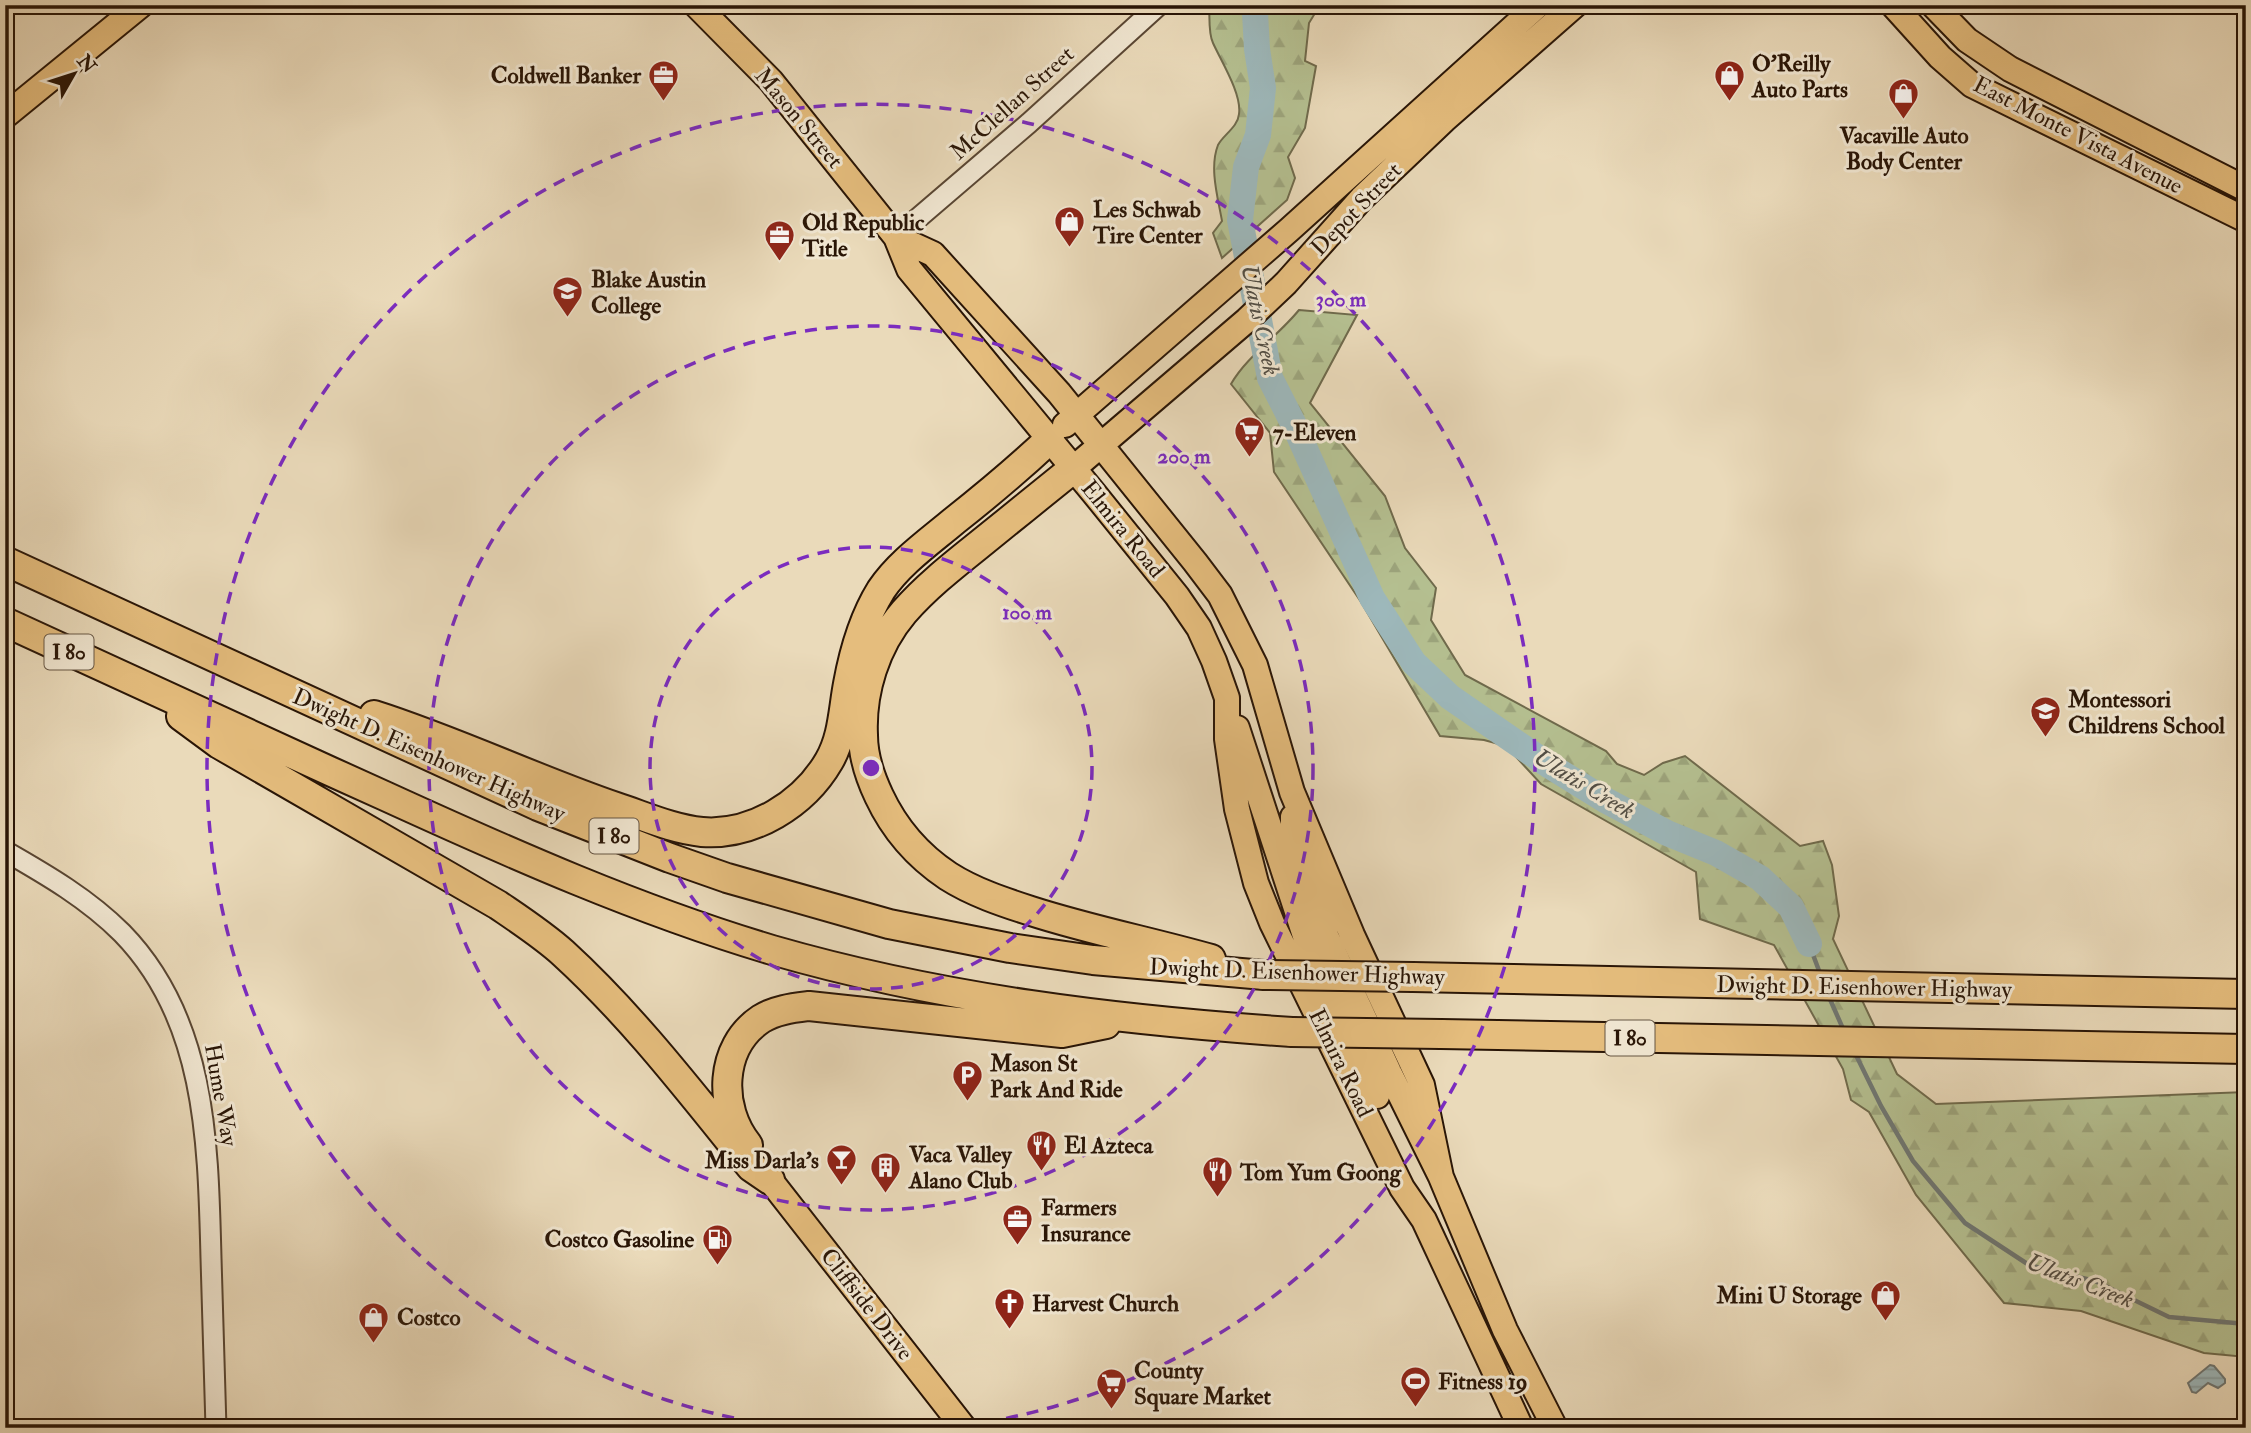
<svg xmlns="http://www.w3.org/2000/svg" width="2251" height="1433" font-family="'IM FELL Double Pica',serif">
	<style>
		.forest { fill: url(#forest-firs); stroke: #6f6a4c; stroke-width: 2 }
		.water { fill: url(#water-rules); stroke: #6f7773; stroke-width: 2 }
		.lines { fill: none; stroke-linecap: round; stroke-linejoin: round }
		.stream { stroke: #6f7773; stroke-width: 4.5 }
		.river { stroke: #9db8bb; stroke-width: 26 }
		.minor-casing { stroke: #594633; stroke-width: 23 }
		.major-casing { stroke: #291506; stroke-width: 28 }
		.highway-casing { stroke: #291506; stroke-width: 32 }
		.minor { stroke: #f1e7d2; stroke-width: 19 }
		.major { stroke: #e5bd7d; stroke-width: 24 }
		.highway { stroke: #e5bd7d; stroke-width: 28 }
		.highway-bridge-casing { stroke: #291506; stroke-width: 32; stroke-linecap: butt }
		.highway-bridge { stroke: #e5bd7d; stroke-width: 28 }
		.ring { fill: none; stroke: #7b2cbf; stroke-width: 3.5; stroke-dasharray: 12 9 }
		.labels { text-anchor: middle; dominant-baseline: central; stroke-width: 6; stroke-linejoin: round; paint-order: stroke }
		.shield { fill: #f1e7d2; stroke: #655443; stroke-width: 2 }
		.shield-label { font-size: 21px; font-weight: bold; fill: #291506 }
		.poi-label { font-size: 23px; font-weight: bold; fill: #291506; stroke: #f1e7d2; text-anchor: start }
		.street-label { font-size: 23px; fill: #291506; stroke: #f1e7d2 }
		.water-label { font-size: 24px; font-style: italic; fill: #524e45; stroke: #f1e7d2 }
		.centre { fill: #7b2cbf; stroke: #f1e7d2; stroke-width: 3.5 }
		.ring-label { font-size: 21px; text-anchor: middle; font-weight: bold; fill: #7b2cbf; stroke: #f1e7d2; stroke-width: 6; stroke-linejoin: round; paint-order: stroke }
	</style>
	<defs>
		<pattern id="forest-firs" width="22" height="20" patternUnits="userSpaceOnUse" patternTransform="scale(1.75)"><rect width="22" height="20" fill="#b5c091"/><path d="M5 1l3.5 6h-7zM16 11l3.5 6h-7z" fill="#9ca47c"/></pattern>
		<pattern id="water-rules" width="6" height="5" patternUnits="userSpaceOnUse" patternTransform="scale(1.75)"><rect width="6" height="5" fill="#9db8bb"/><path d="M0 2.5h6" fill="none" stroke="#879d9f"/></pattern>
	</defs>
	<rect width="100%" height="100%" fill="#eadaba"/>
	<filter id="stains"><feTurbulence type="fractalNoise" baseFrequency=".00286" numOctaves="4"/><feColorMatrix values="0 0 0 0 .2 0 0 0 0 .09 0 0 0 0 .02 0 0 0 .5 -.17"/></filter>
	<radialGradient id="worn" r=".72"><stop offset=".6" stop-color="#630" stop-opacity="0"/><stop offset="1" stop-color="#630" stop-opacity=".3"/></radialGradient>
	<path class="forest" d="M1209,5H1320L1309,23L1305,61L1316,66L1305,128L1288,157L1295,178L1287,200L1222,258L1213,233L1222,221C1218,198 1209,168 1218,145C1223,135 1238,127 1239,114C1242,94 1221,61 1213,43C1208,33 1210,16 1209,5Z
		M1299,310L1357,315L1310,403L1385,496L1405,548L1436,588L1431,620L1465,675L1606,751L1617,764L1644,775L1663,763L1685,756L1800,846L1823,841L1832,865L1839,916L1833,939L1897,1074L1936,1104L2246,1092V1357L2204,1353L2081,1311L2004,1303L1916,1195L1869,1112L1851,1100L1843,1069L1774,945L1700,919L1696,872L1541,784L1506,746L1484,740L1440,736L1361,602L1274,472L1270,433L1231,384C1247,356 1278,336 1299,310Z"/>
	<path class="water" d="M2210,1365L2214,1366L2225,1379V1383L2218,1388L2208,1383L2196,1393L2192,1392L2188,1383Z"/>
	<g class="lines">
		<path class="stream" d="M1809,944L1821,976
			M1829,997L1844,1031
			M1854,1051L1881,1106L1913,1161L1965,1223L2029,1265L2095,1281L2169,1317L2246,1324"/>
		<path class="river" d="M1252,5L1255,13L1257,49L1263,88L1258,135L1246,167L1240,220L1270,378L1296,429L1372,598L1414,663L1450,697L1550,766L1605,800L1667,833L1716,853L1760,878L1791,907L1809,944"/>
		<defs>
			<path id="minor" d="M896,237L1029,123L1159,5
				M5,851C47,875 88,899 122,933C207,1020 208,1144 211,1258C213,1314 214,1371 216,1428"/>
			<path id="major" d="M696,5L771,81L896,237L909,269L1093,492L1177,596L1199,628L1214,661L1227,698V739L1237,809L1256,883L1272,923L1402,1188L1424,1220L1521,1428
				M1893,5L1940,57L1972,85L2246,220
				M1933,5L1967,40L2010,69L2246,189
				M5,116L141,5
				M896,237L933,254L1059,393L1195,562L1220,595L1255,665L1292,792L1352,935L1422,1085L1441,1177
				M1065,425L1289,230L1538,5
				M1074,468L1247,320L1286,283L1362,198L1444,120L1575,5
				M1237,728L1307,942L1377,1096
				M1293,817V831L1305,877L1327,938L1389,1072L1441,1177L1505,1330L1555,1428
				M770,1180L964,1428"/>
			<path id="highway" d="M1074,468C1041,495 1008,521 975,548C950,568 925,588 904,612C875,646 861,692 863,735C863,757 870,777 879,796C894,828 918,856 948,876C973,892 1003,902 1031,911C1090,930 1151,942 1211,959
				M5,561L538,806L670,858L727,878L889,924L1010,948L1093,960L1264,975
				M5,622C132,680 258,739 385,796C512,854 638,910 772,950C942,999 1116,1020 1292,1032
				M374,715C456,741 534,779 616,807C644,816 672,829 702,832C753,836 804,804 829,761C843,737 843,710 848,684C854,651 863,619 881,590C899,563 929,542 954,521C987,495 1019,468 1050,439
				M181,716L219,744L498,905C520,920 543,935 563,953C633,1017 691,1093 751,1167L770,1180
				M1413,977L2246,994
				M1441,1034L2246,1049
				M748,1145C718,1108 719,1047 761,1019C775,1010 793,1008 809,1006L1062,1033L1106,1024"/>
		</defs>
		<use href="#minor" class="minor-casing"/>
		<use href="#major" class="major-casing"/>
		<use href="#highway" class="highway-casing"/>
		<use href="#minor" class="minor"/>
		<use href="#major" class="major"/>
		<use href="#highway" class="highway"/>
		<defs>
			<path id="highway-bridge" d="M1264,975L1413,977
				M1292,1032L1441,1034"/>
		</defs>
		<use href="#highway-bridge" class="highway-bridge-casing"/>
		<use href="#highway-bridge" class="highway-bridge"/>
	</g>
	<g class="ring">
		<circle cx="871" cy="768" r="221"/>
		<circle cx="871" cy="768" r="442"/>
		<path d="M796 1428A664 664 0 1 1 946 1428"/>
	</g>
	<defs>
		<symbol id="office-pin" viewBox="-11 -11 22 30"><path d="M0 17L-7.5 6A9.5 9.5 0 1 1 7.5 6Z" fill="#8f2418" stroke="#f1e7d2"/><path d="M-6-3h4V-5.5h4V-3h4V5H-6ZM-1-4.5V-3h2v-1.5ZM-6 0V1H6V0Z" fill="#fff"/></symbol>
		<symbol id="shop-pin" viewBox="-11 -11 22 30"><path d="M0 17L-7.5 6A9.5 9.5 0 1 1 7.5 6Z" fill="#8f2418" stroke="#f1e7d2"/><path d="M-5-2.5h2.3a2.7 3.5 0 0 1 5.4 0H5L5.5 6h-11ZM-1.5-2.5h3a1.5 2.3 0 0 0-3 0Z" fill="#fff"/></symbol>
		<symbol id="university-pin" viewBox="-11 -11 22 30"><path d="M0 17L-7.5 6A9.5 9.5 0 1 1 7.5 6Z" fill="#8f2418" stroke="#f1e7d2"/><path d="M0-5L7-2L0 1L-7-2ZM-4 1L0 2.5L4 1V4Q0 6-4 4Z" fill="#fff"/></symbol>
		<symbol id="supermarket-pin" viewBox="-11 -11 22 30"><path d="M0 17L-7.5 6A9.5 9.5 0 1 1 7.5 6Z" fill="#8f2418" stroke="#f1e7d2"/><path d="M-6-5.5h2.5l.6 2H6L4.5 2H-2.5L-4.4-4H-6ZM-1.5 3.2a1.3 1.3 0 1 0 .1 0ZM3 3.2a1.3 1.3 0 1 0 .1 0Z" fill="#fff"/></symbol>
		<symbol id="school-pin" viewBox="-11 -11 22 30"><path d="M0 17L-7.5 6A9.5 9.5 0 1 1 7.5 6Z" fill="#8f2418" stroke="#f1e7d2"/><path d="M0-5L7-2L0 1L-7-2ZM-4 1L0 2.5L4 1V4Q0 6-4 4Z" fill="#fff"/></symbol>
		<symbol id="parking-pin" viewBox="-11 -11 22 30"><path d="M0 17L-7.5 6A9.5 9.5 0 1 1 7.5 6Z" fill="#8f2418" stroke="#f1e7d2"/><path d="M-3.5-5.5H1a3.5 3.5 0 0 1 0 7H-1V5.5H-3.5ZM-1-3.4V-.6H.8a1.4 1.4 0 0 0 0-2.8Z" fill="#fff"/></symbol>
		<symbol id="restaurant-pin" viewBox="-11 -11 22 30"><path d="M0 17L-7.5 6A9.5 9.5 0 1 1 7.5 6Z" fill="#8f2418" stroke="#f1e7d2"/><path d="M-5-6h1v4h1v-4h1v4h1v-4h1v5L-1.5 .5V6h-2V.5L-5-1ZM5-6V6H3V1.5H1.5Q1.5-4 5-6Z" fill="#fff"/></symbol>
		<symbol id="bar-pin" viewBox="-11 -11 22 30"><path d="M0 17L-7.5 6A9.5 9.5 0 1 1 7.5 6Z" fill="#8f2418" stroke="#f1e7d2"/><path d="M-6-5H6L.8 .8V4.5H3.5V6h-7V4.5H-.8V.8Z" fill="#fff"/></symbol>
		<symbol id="building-pin" viewBox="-11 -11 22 30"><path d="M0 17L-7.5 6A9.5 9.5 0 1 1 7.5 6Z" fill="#8f2418" stroke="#f1e7d2"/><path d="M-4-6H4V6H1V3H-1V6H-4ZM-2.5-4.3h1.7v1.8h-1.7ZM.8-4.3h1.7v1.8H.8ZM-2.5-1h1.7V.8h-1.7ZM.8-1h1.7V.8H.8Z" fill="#fff"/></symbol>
		<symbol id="fuel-pin" viewBox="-11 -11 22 30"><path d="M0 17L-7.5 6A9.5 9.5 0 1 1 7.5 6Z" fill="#8f2418" stroke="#f1e7d2"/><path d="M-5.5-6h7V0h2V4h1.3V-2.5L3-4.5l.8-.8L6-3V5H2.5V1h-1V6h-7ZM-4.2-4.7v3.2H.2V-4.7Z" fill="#fff"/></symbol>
		<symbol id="church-pin" viewBox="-11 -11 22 30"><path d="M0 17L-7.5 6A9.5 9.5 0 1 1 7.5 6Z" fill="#8f2418" stroke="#f1e7d2"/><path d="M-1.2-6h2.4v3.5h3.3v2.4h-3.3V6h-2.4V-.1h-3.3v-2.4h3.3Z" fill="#fff"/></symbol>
		<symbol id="stadium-pin" viewBox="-11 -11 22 30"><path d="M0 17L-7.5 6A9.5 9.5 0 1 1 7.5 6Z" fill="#8f2418" stroke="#f1e7d2"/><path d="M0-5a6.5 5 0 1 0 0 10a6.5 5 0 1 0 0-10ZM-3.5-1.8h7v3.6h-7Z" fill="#fff"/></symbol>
	</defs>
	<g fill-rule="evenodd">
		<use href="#office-pin" x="646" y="58" width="35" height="47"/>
		<use href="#shop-pin" x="1712" y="58" width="35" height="47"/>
		<use href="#shop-pin" x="1886" y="76" width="35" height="47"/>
		<use href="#shop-pin" x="1052" y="204" width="35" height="47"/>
		<use href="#office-pin" x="762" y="218" width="35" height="47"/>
		<use href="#university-pin" x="550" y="274" width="35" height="47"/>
		<use href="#supermarket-pin" x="1232" y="414" width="35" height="47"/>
		<use href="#school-pin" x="2028" y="694" width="35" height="47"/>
		<use href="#parking-pin" x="950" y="1058" width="35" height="47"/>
		<use href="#restaurant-pin" x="1024" y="1128" width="35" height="47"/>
		<use href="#bar-pin" x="824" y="1142" width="35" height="47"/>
		<use href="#building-pin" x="868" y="1150" width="35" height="47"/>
		<use href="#restaurant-pin" x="1200" y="1154" width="35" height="47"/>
		<use href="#office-pin" x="1000" y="1202" width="35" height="47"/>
		<use href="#fuel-pin" x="700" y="1222" width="35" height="47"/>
		<use href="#shop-pin" x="1868" y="1278" width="35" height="47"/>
		<use href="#church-pin" x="992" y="1286" width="35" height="47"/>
		<use href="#shop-pin" x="356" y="1300" width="35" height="47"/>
		<use href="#stadium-pin" x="1398" y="1364" width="35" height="47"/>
		<use href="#supermarket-pin" x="1094" y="1366" width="35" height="47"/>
	</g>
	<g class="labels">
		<g class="shield">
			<rect x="44.5" y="634.5" width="49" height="35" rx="5"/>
			<rect x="589.5" y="818.5" width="49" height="35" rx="5"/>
			<rect x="1605.5" y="1020.5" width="49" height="35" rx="5"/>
		</g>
		<g class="shield-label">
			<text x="69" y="652">I 80</text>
			<text x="614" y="836">I 80</text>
			<text x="1630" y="1038">I 80</text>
		</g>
		<g class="poi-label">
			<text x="1752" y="63">O'Reilly<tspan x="1752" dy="26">Auto Parts</tspan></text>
			<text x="641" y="75" text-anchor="end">Coldwell Banker</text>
			<text x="1904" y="135" text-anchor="middle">Vacaville Auto<tspan x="1904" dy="26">Body Center</tspan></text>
			<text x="1093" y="209">Les Schwab<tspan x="1093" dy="26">Tire Center</tspan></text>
			<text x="802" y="222">Old Republic<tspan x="802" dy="26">Title</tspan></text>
			<text x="591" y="279">Blake Austin<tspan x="591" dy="26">College</tspan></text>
			<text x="1273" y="432">7-Eleven</text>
			<text x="2068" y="699">Montessori<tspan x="2068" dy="26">Childrens School</tspan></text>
			<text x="990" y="1063">Mason St<tspan x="990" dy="26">Park And Ride</tspan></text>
			<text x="1064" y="1145">El Azteca</text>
			<text x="909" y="1154">Vaca Valley<tspan x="909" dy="26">Alano Club</tspan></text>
			<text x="819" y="1160" text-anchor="end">Miss Darla's</text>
			<text x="1240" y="1172">Tom Yum Goong</text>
			<text x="1041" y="1207">Farmers<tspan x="1041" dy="26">Insurance</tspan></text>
			<text x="694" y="1239" text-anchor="end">Costco Gasoline</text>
			<text x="1862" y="1295" text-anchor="end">Mini U Storage</text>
			<text x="1032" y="1303">Harvest Church</text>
			<text x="397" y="1317">Costco</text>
			<text x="1134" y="1370">County<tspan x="1134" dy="26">Square Market</tspan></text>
			<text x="1438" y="1381">Fitness 19</text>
		</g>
		<g class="street-label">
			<text transform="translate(1012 103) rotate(-42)">McClellan Street</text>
			<text transform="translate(799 118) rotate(50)">Mason Street</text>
			<text transform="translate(2078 135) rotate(27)">East Monte Vista Avenue</text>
			<text transform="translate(1356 209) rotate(-46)">Depot Street</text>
			<text transform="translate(1123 529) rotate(51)">Elmira Road</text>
			<text transform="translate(429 755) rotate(24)">Dwight D. Eisenhower Highway</text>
			<text transform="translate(1297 972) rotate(2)">Dwight D. Eisenhower Highway</text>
			<text transform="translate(1864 987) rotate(1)">Dwight D. Eisenhower Highway</text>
			<text transform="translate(1341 1063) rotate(64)">Elmira Road</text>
			<text transform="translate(221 1095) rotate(80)">Hume Way</text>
			<text transform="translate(867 1304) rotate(52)">Cliffside Drive</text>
		</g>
		<g class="water-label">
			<text transform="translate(1260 320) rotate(78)">Ulatis Creek</text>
			<text transform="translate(1584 784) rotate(31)">Ulatis Creek</text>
			<text transform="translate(2080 1281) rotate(21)">Ulatis Creek</text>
		</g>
	</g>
	<circle cx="871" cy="768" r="10" class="centre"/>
	<g class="ring-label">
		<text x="1341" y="306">300 m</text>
		<text x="1184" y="463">200 m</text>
		<text x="1027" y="619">100 m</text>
	</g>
	<rect width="2251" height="1433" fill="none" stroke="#eadaba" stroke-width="28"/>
	<rect x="7" y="7" width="2237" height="1419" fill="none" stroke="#291506" stroke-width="3.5"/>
	<rect x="14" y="14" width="2223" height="1405" fill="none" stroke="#291506" stroke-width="2"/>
	<g transform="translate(74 74) rotate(51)" stroke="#f1e7d2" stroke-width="5" paint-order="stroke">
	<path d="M0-5L12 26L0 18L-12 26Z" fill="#291506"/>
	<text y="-10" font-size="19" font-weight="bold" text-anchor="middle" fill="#291506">N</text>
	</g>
	<rect width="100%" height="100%" filter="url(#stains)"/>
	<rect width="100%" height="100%" fill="url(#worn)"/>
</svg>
